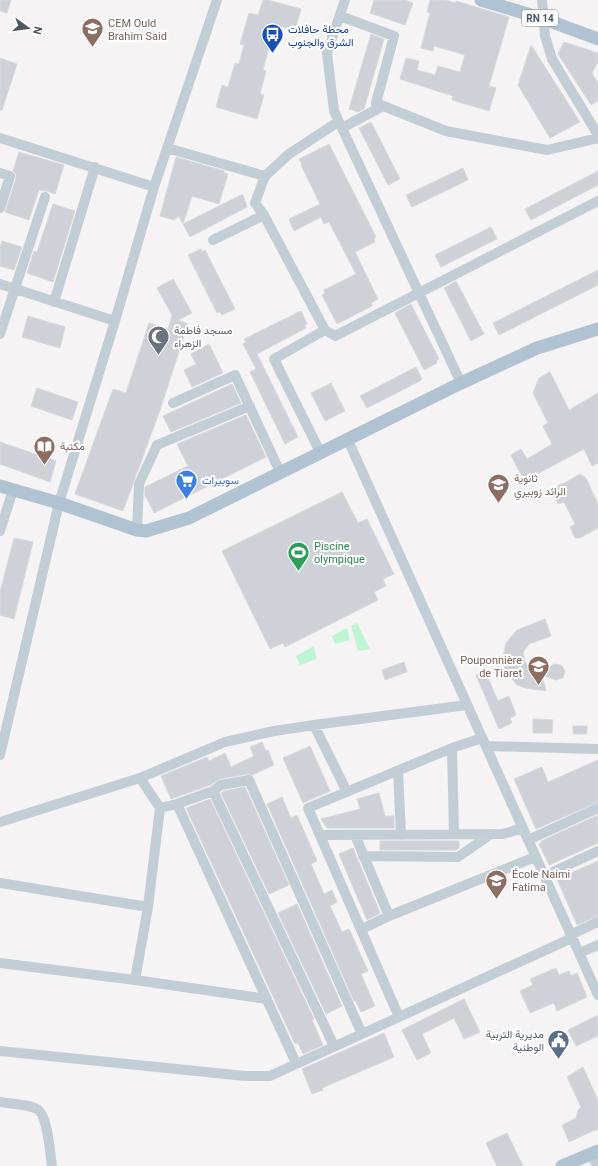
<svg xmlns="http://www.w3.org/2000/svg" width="598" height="1166" font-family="Roboto,Vazirmatn,sans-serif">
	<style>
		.green { fill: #bff5d2 }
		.building { fill: #ced2d8; stroke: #d6d9de }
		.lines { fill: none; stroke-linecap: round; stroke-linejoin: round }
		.minor { stroke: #c2ced5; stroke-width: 10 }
		.major { stroke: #b0c3d3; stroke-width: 13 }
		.labels { text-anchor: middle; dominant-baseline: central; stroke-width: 4; stroke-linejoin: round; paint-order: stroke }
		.shield { fill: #fff; stroke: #7f8992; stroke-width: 1 }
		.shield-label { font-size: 10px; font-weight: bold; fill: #485763 }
		.education-label { font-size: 11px; fill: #785e54; stroke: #fff; text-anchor: start }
		.transit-label { font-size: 11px; fill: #164399; stroke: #fff; text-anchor: start }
		.worship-label { font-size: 11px; fill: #5b616d; stroke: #fff; text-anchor: start }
		.shop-label { font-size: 11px; fill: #366cbe; stroke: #fff; text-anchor: start }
		.leisure-label { font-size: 11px; fill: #27864d; stroke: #fff; text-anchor: start }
		.service-label { font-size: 11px; fill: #4e5e75; stroke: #fff; text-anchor: end }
	</style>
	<rect width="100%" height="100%" fill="#f5f3f3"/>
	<path class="green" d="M357,623L370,649L358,651L351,626Z
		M347,628L350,640L335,644L332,636Z
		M314,646L317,659L300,665L296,656Z"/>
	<path class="building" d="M0,0H11L7,13L0,11Z
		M263,0H268L301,9L295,30L275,25L263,70L266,71L260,94L264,95L257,119L216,107L222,85L228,87L235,63L239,64L244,45L240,44L249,13L258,15Z
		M374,0H404L413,3L405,25L370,13Z
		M430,0H445L456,3V1L509,17L489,86L496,88L489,111L452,100L453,96L400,79L406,58L419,61L417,70L435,75L438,66L460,72L465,55L434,46L433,51L421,48L430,13L427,12Z
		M371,34L384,39L364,109L358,112L349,109Z
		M564,42L598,53V62L592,73L598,83V101L591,105L558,54Z
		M531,45L580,122L550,138L518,85Z
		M0,58L17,64L2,110H0Z
		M371,122L400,179L388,185L359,128Z
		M329,144L376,237L374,238L375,242L355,252L378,299L371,303L372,306L337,324L322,295L325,293L324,290L356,274L329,222L324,224L321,217L294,231L289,219L320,204L301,165L302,164L299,159Z
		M19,152L64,165L55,194L47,191L39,190L29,220L5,212L16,178V174L13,171Z
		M176,157L224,171V173L228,174L219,204L192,196L183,224L179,216L174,220L160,216Z
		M463,168L468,180L412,207L406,195Z
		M598,171V185L531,220L525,209Z
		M241,195H243L247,207L190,237L183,224Z
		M53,204L75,211L53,282L27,273L34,251L37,252Z
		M491,227L497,239L441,267L435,255Z
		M2,241L22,247L14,270L0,266V247Z
		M201,249L202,252L205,250L235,309L222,315L220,312L217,313L188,255Z
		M598,270V285L499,335L493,323Z
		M173,279L192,313L178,320L188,324L160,410L123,511L75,494L113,389L126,393L149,323L168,329L172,315L157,288Z
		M456,281L484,334L471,341L444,288Z
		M411,304L439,359L436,361L437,363L424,370L395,313Z
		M301,311L307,324L305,325L306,328L257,354L298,437L285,444L250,372L256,369L243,344L246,342L244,339Z
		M28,316L65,327L60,348L22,337Z
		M209,344L223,373L192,387L184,370L196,364L191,354Z
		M416,367L422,379L420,381L367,408L360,396Z
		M550,372L569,410L598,393V463L592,466L584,449L524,481L511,455L521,449L527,459L552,444L543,426L548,423L533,393L539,378Z
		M331,383L345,411L325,421L311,393Z
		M232,384L241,403L171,432L163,416Z
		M37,388L78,402L72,420L31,406Z
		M246,415L266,457L154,513L145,495V487L188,466L177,444Z
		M0,442L41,456L43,450L51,452L49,458L56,461L50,482L0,464Z
		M580,474L586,478L598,504V528L580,538H575L570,527L575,524L564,502L558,504L554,494L557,486L563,483V484Z
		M342,492L358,523L367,519L394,574L383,579L386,586L374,592L378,600L285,647L283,643L270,649L222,551Z
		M14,538L33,542L14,619L0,615V592Z
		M545,619L551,636L529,644L523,652L525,662L530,669L541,671L546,691L525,688L517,685L505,670L504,653L506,643L517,630Z
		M404,662L407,672L385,680L382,670Z
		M554,664L561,665L565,671L563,678L559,679L556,680L545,676L551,666Z
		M485,671L498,701L509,696L516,715L510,718L512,723L499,729L476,675Z
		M533,719L553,720L552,733H533Z
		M573,726H587V734H573Z
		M262,742L266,751L268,750L274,765L252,775L248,774L220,779L210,785L171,799L161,776L207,757L209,761L225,753L231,767L254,756L250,747Z
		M310,746L330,791L303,803L283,758Z
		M598,760V802L536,829L514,779L542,767L548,782Z
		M245,787L289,885L269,894L221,793L224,791Z
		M379,793L385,816H394V828H327L321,819L360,809L357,799Z
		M282,797L291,818L297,815L317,861L311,864L324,894L332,890L337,902L330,906L342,932L349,929L368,971L361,974L375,1006L361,1012L355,1000L354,1001L267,804Z
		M210,799L314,1019L312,1020L323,1045L303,1054L298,1043L295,1044L186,808Z
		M598,815V843L549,865L539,844L542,842L541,841Z
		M380,841H459V848L456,850H380Z
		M353,848L380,913L367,920L339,854Z
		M598,861V916L577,925L557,879Z
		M297,904L342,1006L326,1014L278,913Z
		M556,968L559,975L569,971L571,976L577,973L587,997L557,1011L554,1003L530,1013L520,991L533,985L530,979Z
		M464,999L480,1032L464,1039L454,1018L422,1034L431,1053L417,1060L402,1030Z
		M598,1015V1036L576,1046L568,1030Z
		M384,1033L394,1057L322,1088L323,1090L312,1094L302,1069Z
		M583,1067L598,1100V1130H595L569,1142L562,1125L576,1118L578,1110L581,1107L567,1077Z
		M507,1133L523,1166H497L486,1143Z"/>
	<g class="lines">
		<path class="minor" d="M345,0L327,53L334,111L461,383
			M542,0L545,36L552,59L598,135
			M340,16L394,36L376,103L446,131L547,150L598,138
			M342,128L383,106
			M0,138L154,187
			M167,148L265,176
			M0,173L10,176L0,208
			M264,215L255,203L265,176L289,154L338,122
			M213,240L264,215L325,330L274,359L320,452
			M0,284L115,321
			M54,302L95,167
			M325,330L335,336L598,201
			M0,334L45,197
			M173,403L235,375L280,472
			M347,438L598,995
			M137,530L139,484L157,445L250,406
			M0,531L13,490
			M314,725L347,792
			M486,746L598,749
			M452,748L454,834
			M0,755L59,503L115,321L154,187L217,0
			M398,771L401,835
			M140,778L160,808L177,804L296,1063
			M213,791L334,1046
			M177,804L213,791L221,785L249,780L362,1034
			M0,822L140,778L225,742L274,731L314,725L467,705
			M320,835L503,834L523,828
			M355,835L389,916L362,929
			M528,840L598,808
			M363,856L458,857L491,834
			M544,876L598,851
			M0,883L148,907
			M389,916L535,857
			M570,935L598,922
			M579,953L598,945
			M0,963L135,980L267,999
			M135,980L148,907L160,808
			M399,1017L572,938
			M0,1051L245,1076H270L399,1017L308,808L452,748L482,738
			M0,1102C11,1104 28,1104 37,1109C48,1115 50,1154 52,1166
			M590,1154L598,1166"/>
		<path class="major" d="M481,0L544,19L598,39
			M0,486L59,503L137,530L146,531L189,518L461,383L537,348L598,329
			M562,1166L598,1151"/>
	</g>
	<defs>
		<symbol id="school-pin" viewBox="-11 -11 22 30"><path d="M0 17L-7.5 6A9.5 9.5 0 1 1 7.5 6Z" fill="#8d6e63" stroke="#fff"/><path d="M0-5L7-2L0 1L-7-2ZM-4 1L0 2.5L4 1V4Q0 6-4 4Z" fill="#fff"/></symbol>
		<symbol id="bus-pin" viewBox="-11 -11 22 30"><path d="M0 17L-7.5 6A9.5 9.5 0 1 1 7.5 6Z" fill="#1a4fb4" stroke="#fff"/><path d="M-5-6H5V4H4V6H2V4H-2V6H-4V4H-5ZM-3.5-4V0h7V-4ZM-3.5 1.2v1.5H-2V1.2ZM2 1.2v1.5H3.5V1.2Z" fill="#fff"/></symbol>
		<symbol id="mosque-pin" viewBox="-11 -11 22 30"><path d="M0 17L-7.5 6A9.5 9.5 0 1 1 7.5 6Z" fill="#6b7280" stroke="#fff"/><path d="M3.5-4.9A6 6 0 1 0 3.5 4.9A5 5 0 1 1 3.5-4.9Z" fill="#fff"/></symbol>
		<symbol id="library-pin" viewBox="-11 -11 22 30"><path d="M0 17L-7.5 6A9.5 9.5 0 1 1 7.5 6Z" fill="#8d6e63" stroke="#fff"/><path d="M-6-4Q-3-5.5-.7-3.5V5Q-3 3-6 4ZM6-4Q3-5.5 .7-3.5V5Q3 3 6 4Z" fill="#fff"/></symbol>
		<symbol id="supermarket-pin" viewBox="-11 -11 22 30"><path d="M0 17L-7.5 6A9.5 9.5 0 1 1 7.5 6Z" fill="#3f7fe0" stroke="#fff"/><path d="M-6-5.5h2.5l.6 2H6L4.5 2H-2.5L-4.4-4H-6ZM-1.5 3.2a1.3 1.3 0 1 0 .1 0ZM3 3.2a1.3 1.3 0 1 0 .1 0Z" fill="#fff"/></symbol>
		<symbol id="stadium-pin" viewBox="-11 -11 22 30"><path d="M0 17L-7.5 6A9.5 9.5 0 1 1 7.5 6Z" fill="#2e9e5b" stroke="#fff"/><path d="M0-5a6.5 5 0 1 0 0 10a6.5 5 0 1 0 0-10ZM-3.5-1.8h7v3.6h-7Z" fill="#fff"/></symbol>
		<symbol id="civic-pin" viewBox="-11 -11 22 30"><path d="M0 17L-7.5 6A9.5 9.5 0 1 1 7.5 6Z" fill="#5c6f8a" stroke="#fff"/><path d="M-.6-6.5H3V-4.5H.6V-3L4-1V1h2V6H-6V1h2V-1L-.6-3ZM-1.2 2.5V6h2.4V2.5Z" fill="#fff"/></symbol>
	</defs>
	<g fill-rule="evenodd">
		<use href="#school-pin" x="80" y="16" width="25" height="34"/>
		<use href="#bus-pin" x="260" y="22" width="25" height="34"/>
		<use href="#mosque-pin" x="146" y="324" width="25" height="34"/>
		<use href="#library-pin" x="32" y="434" width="25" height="34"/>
		<use href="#supermarket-pin" x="174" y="468" width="25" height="34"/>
		<use href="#school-pin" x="486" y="472" width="25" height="34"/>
		<use href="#stadium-pin" x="286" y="540" width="25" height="34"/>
		<use href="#school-pin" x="526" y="654" width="25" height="34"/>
		<use href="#school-pin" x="484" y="868" width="25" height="34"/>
		<use href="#civic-pin" x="546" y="1028" width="25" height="34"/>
	</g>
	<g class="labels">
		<rect class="shield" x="522" y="10" width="36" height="16" rx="3"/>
		<g class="shield-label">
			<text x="540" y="18">RN 14</text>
		</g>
		<g class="education-label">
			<text x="108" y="23">CEM Ould<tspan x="108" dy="13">Brahim Said</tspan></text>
			<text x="60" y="446">مكتبة</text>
			<text x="514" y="478">ثانوية<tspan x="514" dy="13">الرائد زوبيري</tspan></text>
			<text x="522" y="660" text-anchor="end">Pouponnière<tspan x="522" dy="13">de Tiaret</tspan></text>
			<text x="512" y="874">École Naimi<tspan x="512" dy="13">Fatima</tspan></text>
		</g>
		<g class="transit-label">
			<text x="288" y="29">محطة حافلات<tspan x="288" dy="13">الشرق والجنوب</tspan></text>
		</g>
		<g class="worship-label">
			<text x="174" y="330">مسجد فاطمة<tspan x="174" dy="13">الزهراء</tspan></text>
		</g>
		<g class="shop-label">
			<text x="202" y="480">سوبيرات</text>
		</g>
		<g class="leisure-label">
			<text x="314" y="546">Piscine<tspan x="314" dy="13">olympique</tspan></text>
		</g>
		<g class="service-label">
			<text x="544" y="1034">مديرية التربية<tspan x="544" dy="13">الوطنية</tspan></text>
		</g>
	</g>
	<g transform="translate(28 28) rotate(104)" stroke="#ffffff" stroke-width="3" paint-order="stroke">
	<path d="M0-3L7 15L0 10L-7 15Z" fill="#485763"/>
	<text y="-6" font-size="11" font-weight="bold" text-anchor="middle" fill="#485763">N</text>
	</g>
</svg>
